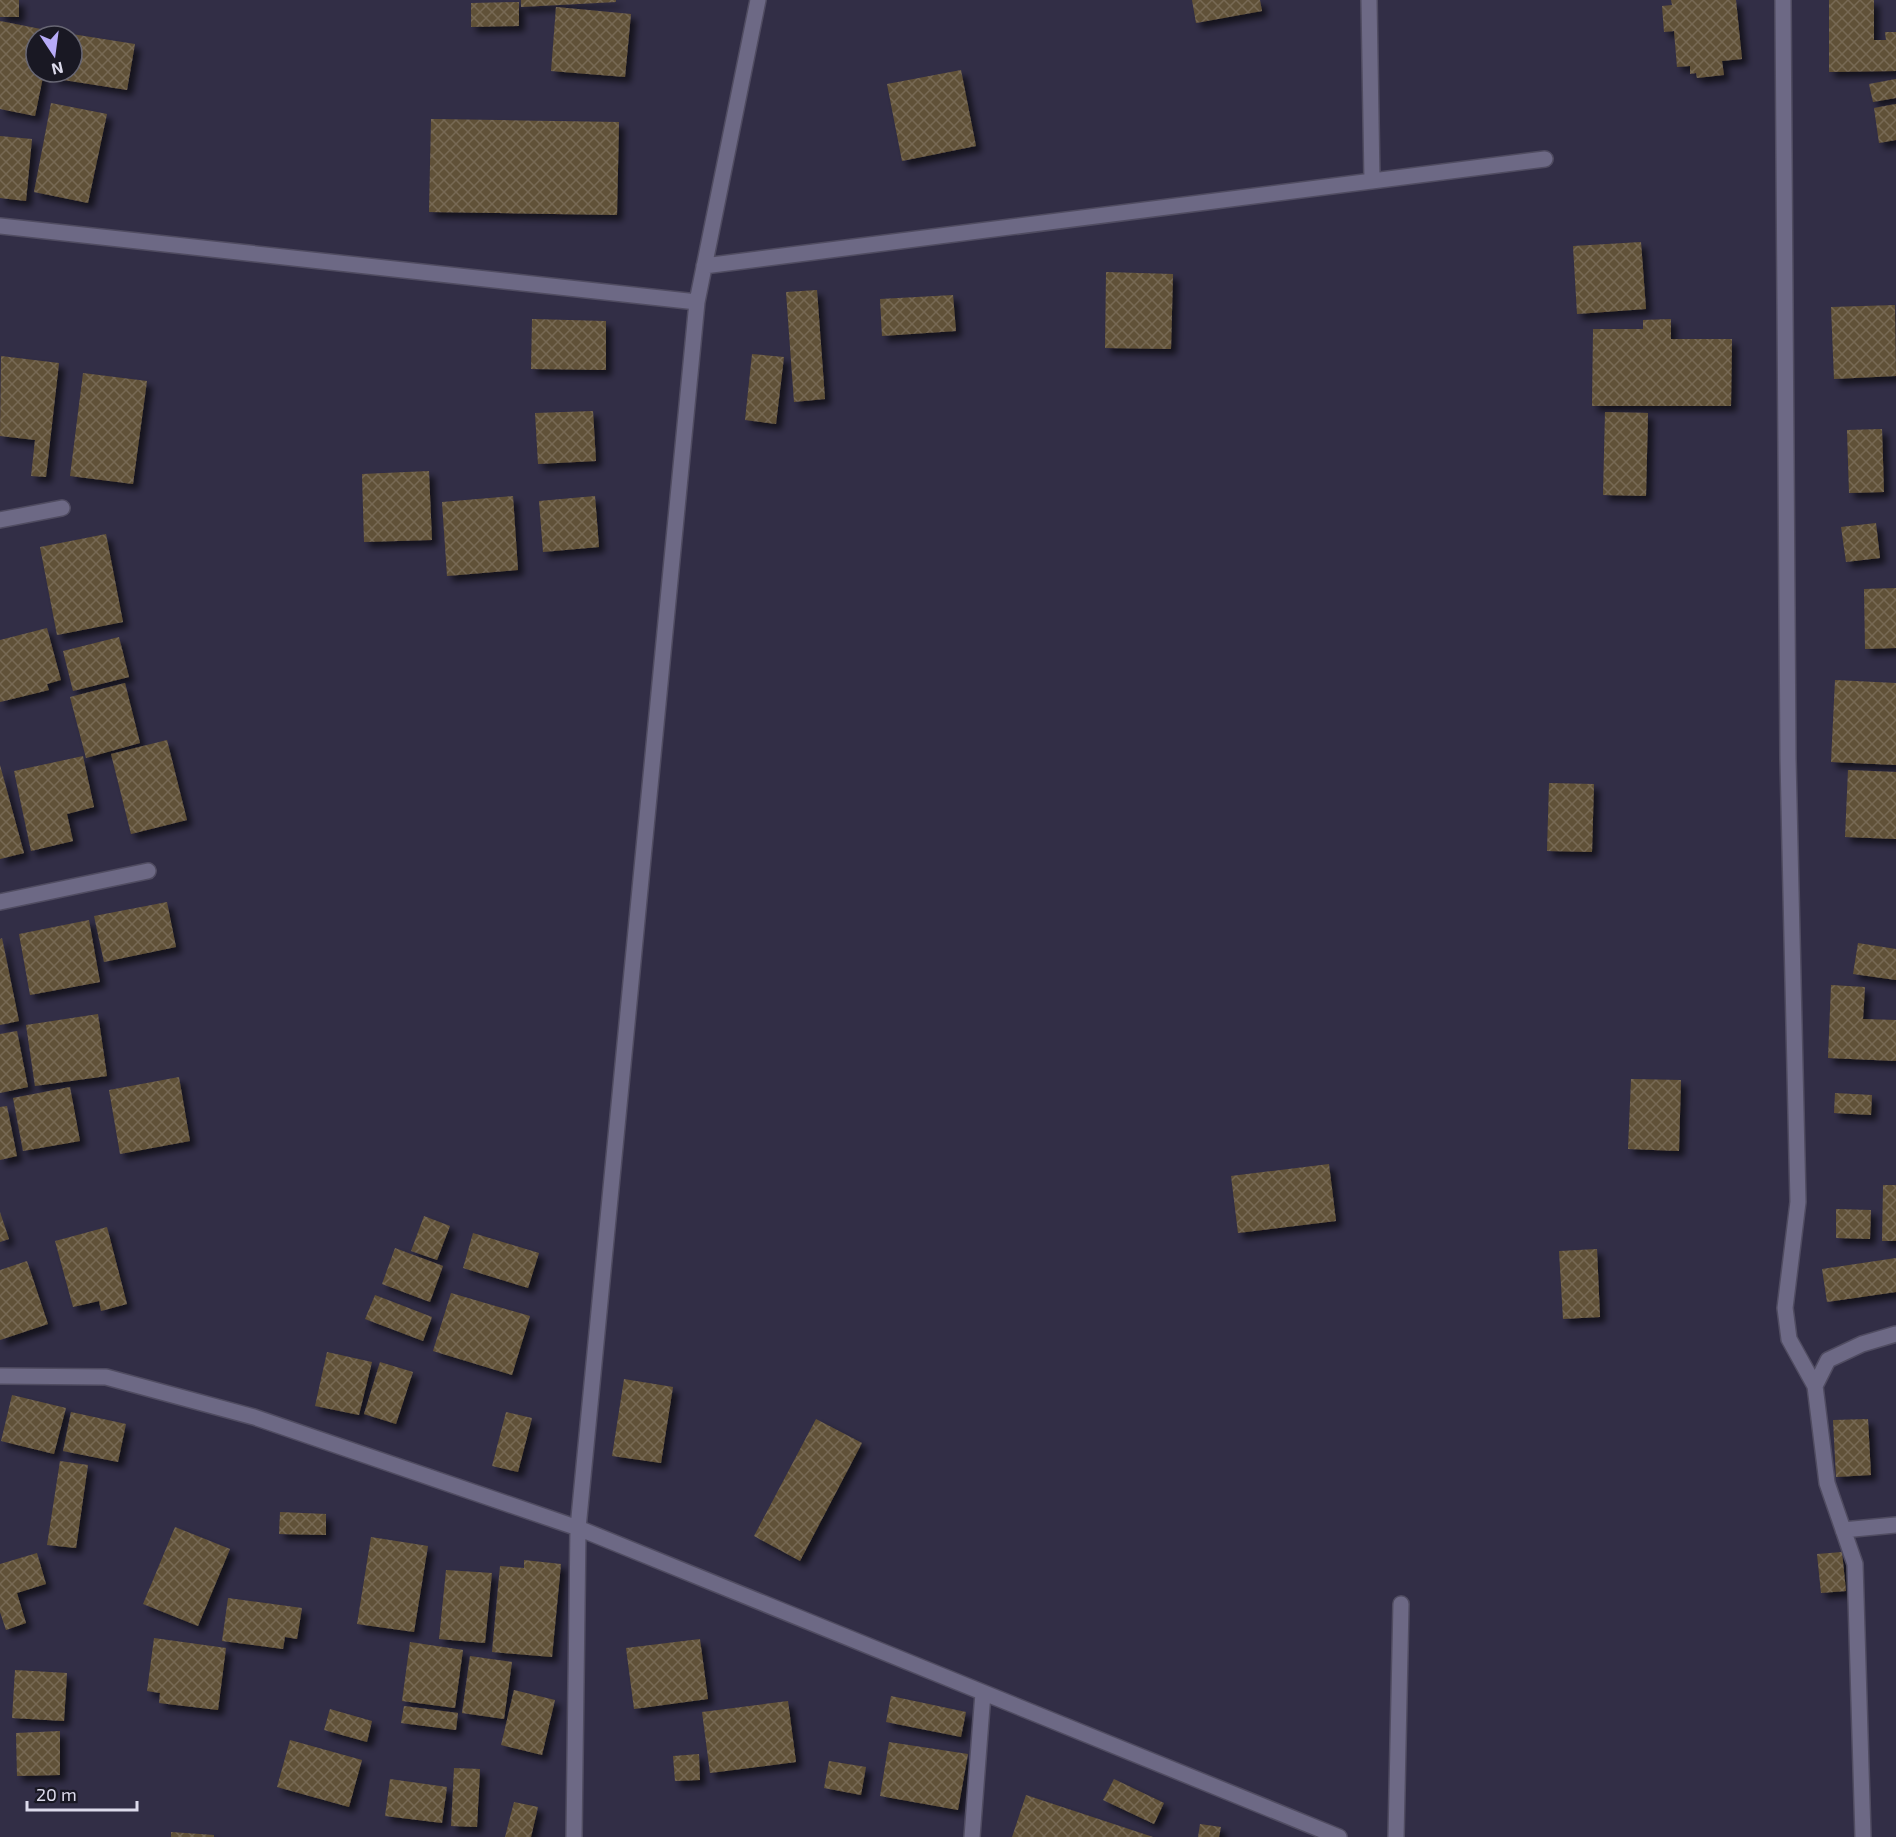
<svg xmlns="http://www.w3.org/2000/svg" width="1896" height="1837" font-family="'Exo 2',sans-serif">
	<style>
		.building { fill: url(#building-cross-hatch); filter: url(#shadow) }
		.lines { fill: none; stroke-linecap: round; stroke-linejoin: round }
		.minor-casing { stroke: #504c61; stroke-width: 18 }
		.minor { stroke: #6d6985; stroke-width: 15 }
	</style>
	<defs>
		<pattern id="building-cross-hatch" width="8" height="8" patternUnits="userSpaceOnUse" patternTransform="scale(1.5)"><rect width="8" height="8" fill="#615137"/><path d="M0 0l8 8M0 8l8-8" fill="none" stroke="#776954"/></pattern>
		<filter id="shadow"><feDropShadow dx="5.5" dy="5.5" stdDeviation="3" flood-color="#0009"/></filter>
	</defs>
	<rect width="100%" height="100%" fill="#322e46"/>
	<path class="building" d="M0,0H19V17H0Z
		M521,0H616V2L521,7Z
		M1192,0H1260L1262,11L1196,23Z
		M1671,0H1736L1742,59L1722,61L1724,75L1697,78L1696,73L1690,74V66L1677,67L1674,31L1664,32L1662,6L1672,5Z
		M1829,0H1874V40H1886L1885,32H1896V71L1829,72Z
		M519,2V26L471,27V3Z
		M556,7L631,14L625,77L551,71Z
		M0,21L51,31L50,36H36V72H44L35,116L0,109Z
		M59,32L135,44L127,90L51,78L52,72H72V36H58Z
		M961,70L976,146L902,161L887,84Z
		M1896,79V98L1873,102L1869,84Z
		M51,103L107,114L88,203L34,192Z
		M1896,104V140L1879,143L1874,108Z
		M431,119L619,122L617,215L429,212Z
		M0,136L32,139L26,201L0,198Z
		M1641,242L1646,309L1577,314L1573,246Z
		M1106,272L1173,274L1171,349L1105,348Z
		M817,290L825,399L794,402L786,292Z
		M953,295L956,331L882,336L880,299Z
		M1895,305L1896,376L1834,379L1831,307Z
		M532,319L606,321V370L531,369Z
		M1671,319V339H1732L1731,406H1592L1593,329H1643V320Z
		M752,354L784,357L776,424L745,420Z
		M1,356L59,363L46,477L31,476L35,440L0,436Z
		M83,373L147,381L133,484L70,476Z
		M593,411L596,461L538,464L535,413Z
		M1605,412L1648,413L1646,496L1603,495Z
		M1882,429L1884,492L1849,493L1847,430Z
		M429,471L432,540L364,542L362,474Z
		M513,496L518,570L447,576L442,502Z
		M595,496L599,547L543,552L539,501Z
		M1876,523L1880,558L1846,562L1841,527Z
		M106,534L123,622L57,635L40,547Z
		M1896,588V648L1865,649L1864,589Z
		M47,628L61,680L47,684L49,690L0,702V640Z
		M119,637L129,677L73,691L63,651Z
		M1835,680L1896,683V765L1831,762Z
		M125,683L140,743L86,758L70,697Z
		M167,740L187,820L131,834L111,754Z
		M83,756L94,807L67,814L73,841L31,851L14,771Z
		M0,765L24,853L0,859Z
		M1848,770L1896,772V839L1845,837Z
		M1549,783L1594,784L1592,852L1547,851Z
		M167,902L176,947L104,962L94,916Z
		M89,920L100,982L30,995L19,934Z
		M2,938L19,1021L0,1025V939Z
		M1858,943L1896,949V980L1853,974Z
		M1831,985L1865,987L1863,1019L1896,1020V1061L1828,1058Z
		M98,1014L107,1076L35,1086L26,1025Z
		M17,1031L28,1087L0,1093V1034Z
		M179,1077L190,1141L120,1154L109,1090Z
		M1631,1079L1681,1080L1679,1151L1628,1149Z
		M70,1087L80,1141L23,1151L13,1098Z
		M1835,1093L1872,1095L1871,1115L1834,1113Z
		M7,1106L17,1156L0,1160V1107Z
		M1329,1164L1336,1221L1238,1233L1231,1176Z
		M1883,1185H1896V1241H1882Z
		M1836,1209L1871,1210L1870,1239L1836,1238Z
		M0,1212L9,1239L0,1242Z
		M424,1216L450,1226L437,1260L411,1251Z
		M107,1227L127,1304L101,1311L99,1301L73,1307L55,1241Z
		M473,1233L539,1253L528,1288L463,1268Z
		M395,1248L443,1266L430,1302L382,1284Z
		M1597,1249L1600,1317L1563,1319L1559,1251Z
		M1896,1258V1292L1827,1302L1822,1269Z
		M27,1261L48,1324L0,1340V1270Z
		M451,1293L530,1316L512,1375L433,1351Z
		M375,1295L432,1317L423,1341L365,1319Z
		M327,1352L372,1362L359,1415L315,1406Z
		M380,1362L413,1372L396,1424L364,1414Z
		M624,1379L673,1387L661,1463L612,1456Z
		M12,1395L66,1408L54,1454L1,1441Z
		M71,1412L126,1424L118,1462L63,1451Z
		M506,1412L532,1418L518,1472L492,1466Z
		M816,1419L862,1443L800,1561L754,1536Z
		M1868,1419L1871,1475L1836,1477L1833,1420Z
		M60,1461L88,1465L76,1548L47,1545Z
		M280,1512L326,1514V1535L279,1534Z
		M175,1527L230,1549L198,1626L143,1604Z
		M371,1537L428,1546L414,1632L357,1624Z
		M1842,1552L1846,1591L1821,1593L1817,1554Z
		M37,1553L46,1584L17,1593L26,1623L6,1630L0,1612V1564Z
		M524,1560L561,1564L552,1657L492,1652L500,1566L524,1568Z
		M446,1570L492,1573L485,1643L439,1639Z
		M228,1598L302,1608L297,1639L285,1637L283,1649L222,1641Z
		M154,1638L226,1648L218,1710L159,1703L160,1693L147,1691Z
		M700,1639L708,1699L634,1709L626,1648Z
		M410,1642L463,1650L455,1708L402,1701Z
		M470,1656L512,1662L504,1719L462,1713Z
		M15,1670L67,1673L64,1721L12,1718Z
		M514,1690L555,1700L542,1755L501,1745Z
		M891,1696L966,1712L961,1737L886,1722Z
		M788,1701L796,1762L710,1773L702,1712Z
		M404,1706L458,1713L456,1730L401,1723Z
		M330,1709L372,1721L367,1742L324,1730Z
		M60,1731V1775L17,1776L16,1733Z
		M290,1740L362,1760L349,1807L277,1787Z
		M889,1742L968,1754L958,1810L880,1796Z
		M699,1754L700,1780L675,1781L673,1756Z
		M829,1761L866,1767L861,1795L824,1788Z
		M454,1768L480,1769L477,1827L451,1826Z
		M390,1779L447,1787L442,1823L385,1816Z
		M1114,1779L1164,1803L1154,1824L1103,1800Z
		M1026,1795L1153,1837H1012Z
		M514,1802L538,1807L531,1837H505Z
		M1200,1824L1221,1827L1219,1837H1198Z
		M171,1832L214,1835V1837H171Z"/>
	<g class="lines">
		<defs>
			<path id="minor" d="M1369,0L1372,180
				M1783,0L1788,759L1798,1202L1785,1308L1789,1339L1815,1386L1827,1483L1855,1564L1863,1837
				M0,226L697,302
				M704,266L1545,159
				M0,520L62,508
				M0,902L148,871
				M0,1376L106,1377L254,1417L578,1528L1339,1837
				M1815,1386L1828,1360L1862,1344L1896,1334
				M1843,1530L1896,1525
				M574,1837L578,1528L697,302L758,0
				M972,1837L983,1693
				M1396,1837L1401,1604"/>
		</defs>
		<use href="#minor" class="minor-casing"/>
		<use href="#minor" class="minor"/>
	</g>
	<g transform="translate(54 54) rotate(167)"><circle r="28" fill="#191823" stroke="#676673" stroke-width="1.5"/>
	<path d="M0-4.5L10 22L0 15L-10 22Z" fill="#b7abf8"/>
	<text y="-9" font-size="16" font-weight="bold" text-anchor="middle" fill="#dcdaeb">N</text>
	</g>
	<path d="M27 1801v9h110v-9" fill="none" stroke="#dcdaeb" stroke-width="3"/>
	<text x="36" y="1801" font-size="18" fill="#dcdaeb" stroke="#191823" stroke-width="4.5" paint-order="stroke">20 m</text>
</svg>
